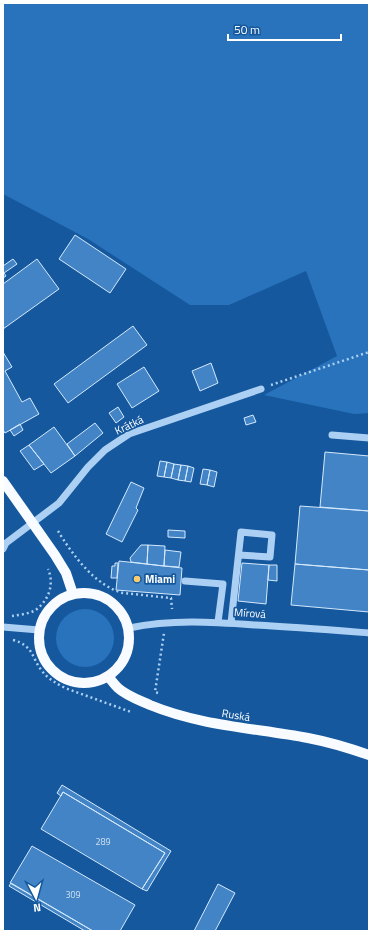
<svg xmlns="http://www.w3.org/2000/svg" width="372" height="934" font-family="'Titillium Web',sans-serif">
	<style>
		.green { fill: #2873bb }
		.building { fill: #4284c5; stroke: #d4e9fd }
		.lines { fill: none; stroke-linecap: round; stroke-linejoin: round }
		.path { stroke: #acd0f3; stroke-width: 2.5; stroke-dasharray: 2 3; stroke-linecap: butt }
		.minor { stroke: #acd0f3; stroke-width: 7 }
		.major { stroke: #f8fbff; stroke-width: 10 }
		.poi-dot { fill: #ffcd6e; stroke: #15589e; stroke-width: 1.5 }
		.labels { text-anchor: middle; dominant-baseline: central; stroke-width: 3.5; stroke-linejoin: round; paint-order: stroke }
		.number-label { font-size: 9px; fill: #d0e0f0 }
		.street-label { font-size: 11px; fill: #fff; stroke: #15589e }
		.poi-label { font-size: 11px; font-weight: bold; fill: #fff; stroke: #15589e; text-anchor: start }
	</style>
	<rect width="100%" height="100%" fill="#15589e"/>
	<path class="green" d="M3,3H369V413L354,414L264,395L337,356L306,271L229,305H190L88,239L3,194Z
		M56 638a29 29 0 1 1 58 0a29 29 0 1 1-58 0Z"/>
	<path class="building" d="M75,235L126,269L110,293L59,259Z
		M13,259L17,264L4,273L6,276L3,278V266Z
		M37,259L59,289L3,329V284Z
		M133,326L147,345L68,403L54,384Z
		M3,352L12,367L5,371L22,402L30,398L39,414L5,433L3,430Z
		M211,363L218,383L200,391L192,371Z
		M144,367L159,391L132,408L117,384Z
		M118,407L124,417L116,423L109,413Z
		M253,415L256,422L246,425L244,418Z
		M95,423L103,433L75,456L67,444Z
		M20,424L23,430L14,436L10,430Z
		M54,427L75,456L51,473L29,445Z
		M29,445L44,464L34,470L20,451Z
		M325,452L369,456V511L320,507Z
		M160,461L167,462L164,477L157,476Z
		M167,462L174,464L171,478L164,477Z
		M174,464L181,465L178,480L171,478Z
		M181,465L188,466L185,481L178,480Z
		M188,466L194,468L191,482L185,481Z
		M203,469L210,470L207,485L200,484Z
		M210,470L217,472L214,487L207,485Z
		M131,482L144,488L136,508L138,510L122,542L106,534Z
		M300,506L369,511V570L295,564Z
		M168,530L185,531V538L168,537Z
		M141,545H148L147,564L131,562L130,558Z
		M148,545L165,546L164,566L147,564Z
		M165,550L181,552L179,567L164,566Z
		M119,561L182,568L180,595L116,590Z
		M115,563H118L117,578H111L112,566H115Z
		M242,563L269,565L266,604L238,601Z
		M295,564L369,570V612L291,605Z
		M269,565H277V581L268,580Z
		M62,785L171,851L147,891L142,889L165,853L63,792L61,796L57,793Z
		M63,792L165,853L142,889L41,829Z
		M32,846L135,905L120,931H93L10,883Z
		M11,883L93,931H85L9,886Z
		M218,884L235,893L215,931H194Z"/>
	<g class="lines">
		<path class="path" d="M271,385L369,352
			M58,531C72,554 95,586 123,593L171,598L172,609
			M12,616C19,615 27,614 34,611C48,602 55,585 48,569
			M13,640C34,646 31,657 42,671C48,679 56,683 65,688L131,712
			M158,693L155,692L164,633"/>
		<path class="minor" d="M332,435L369,438
			M3,549L6,543L59,503L88,467L105,450L129,434L261,389
			M185,581L223,584L218,622
			M231,623L241,532L272,535L270,557L239,555
			M3,627L39,630
			M129,628C172,619 213,622 256,625C294,627 331,630 369,633"/>
		<path class="major" d="M3,481L55,555L66,573L73,594
			M39 638a45 45 0 1 1 90 0a45 45 0 1 1-90 0Z
			M108,676C111,680 114,684 118,688C127,696 139,700 150,705C201,726 255,728 308,738C329,742 349,748 369,755"/>
	</g>
	<circle class="poi-dot" cx="137" cy="579" r="4"/>
	<g class="labels">
		<g class="number-label">
			<text x="103" y="841">289</text>
			<text x="73" y="894">309</text>
		</g>
		<g class="street-label">
			<text transform="translate(129 425) rotate(-25)">Krátká</text>
			<text transform="translate(250 613) rotate(4)">Mírová</text>
			<text transform="translate(236 715) rotate(9)">Ruská</text>
		</g>
		<g class="poi-label">
			<text x="145" y="579">Miami</text>
		</g>
	</g>
	<rect width="372" height="934" fill="none" stroke="#ffffff" stroke-width="8"/>
	<g transform="translate(36 898) rotate(174)" stroke="#15589e" stroke-width="3" paint-order="stroke">
	<path d="M0-3L7 15L0 10L-7 15Z" fill="#ffffff"/>
	<text y="-6" font-size="11" font-weight="bold" text-anchor="middle" fill="#ffffff">N</text>
	</g>
	<path d="M228 34v6h113v-6" fill="none" stroke="#ffffff" stroke-width="2"/>
	<text x="234" y="34" font-size="12" fill="#ffffff" stroke="#15589e" stroke-width="3" paint-order="stroke">50 m</text>
</svg>
